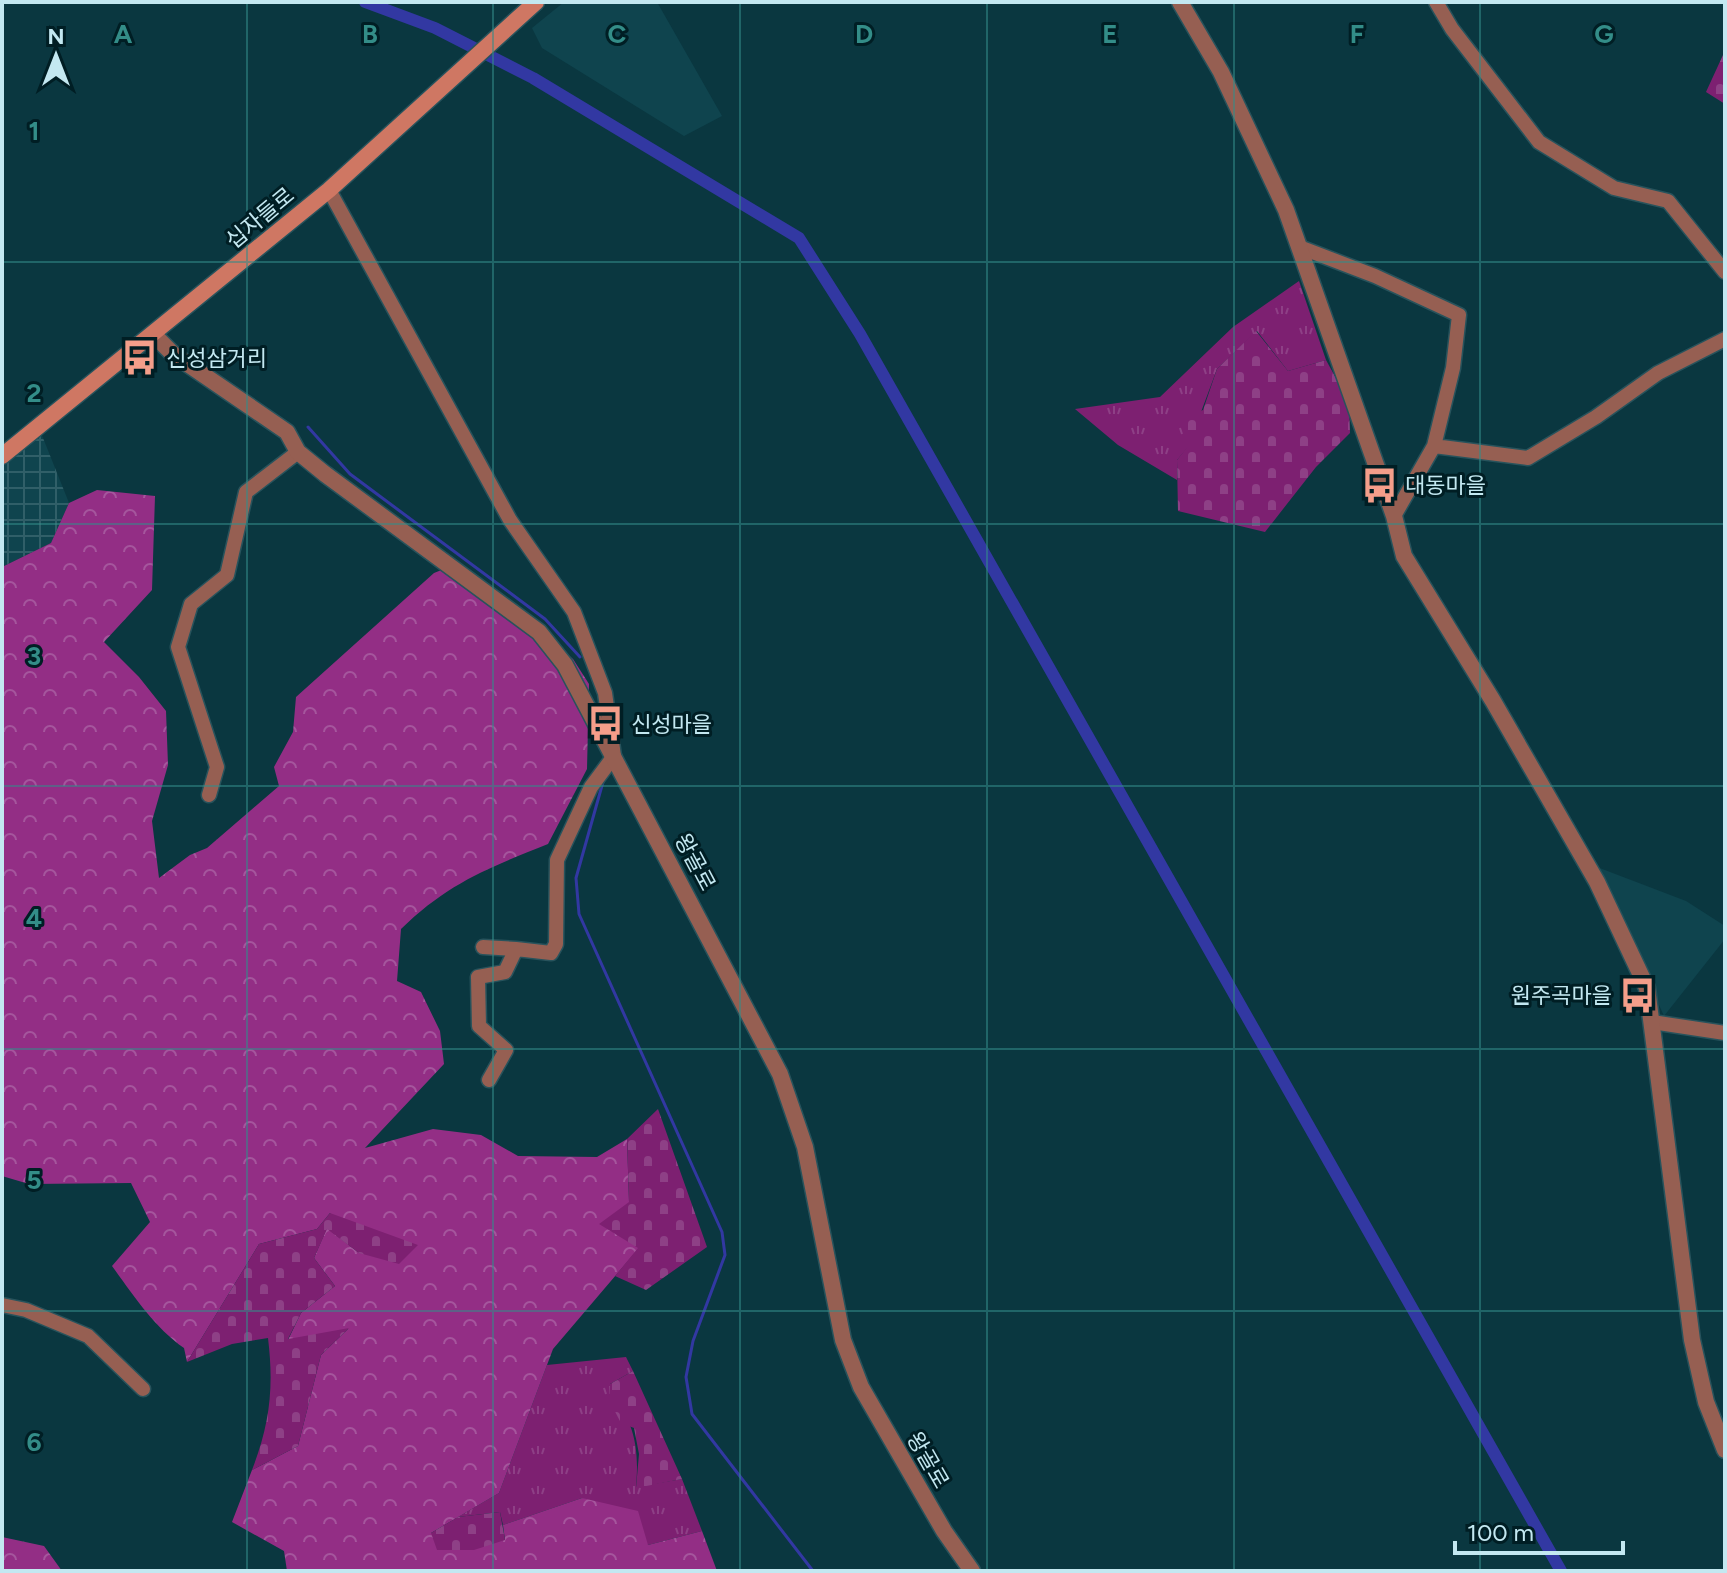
<svg xmlns="http://www.w3.org/2000/svg" width="1727" height="1573" font-family="Figtree,'Noto Sans KR',sans-serif">
	<style>
		.built { fill: #0f444e }
		.industrial { fill: url(#industrial-grid) }
		.grass { fill: url(#grass-tufts) }
		.forest { fill: url(#forest-crowns) }
		.cemetery { fill: url(#cemetery-stones) }
		.lines { fill: none; stroke-linecap: round; stroke-linejoin: round }
		.stream { stroke: #3238a2; stroke-width: 3 }
		.canal { stroke: #3238a2; stroke-width: 12 }
		.minor-casing { stroke: #28535c; stroke-width: 17 }
		.tertiary-casing { stroke: #28535c; stroke-width: 19 }
		.secondary-casing { stroke: #28535c; stroke-width: 19 }
		.minor { stroke: #965f52; stroke-width: 14 }
		.tertiary { stroke: #965f52; stroke-width: 16 }
		.secondary { stroke: #cf7763; stroke-width: 16 }
		.grid { fill: none; stroke: #338d88; stroke-width: 2; stroke-opacity: 0.55 }
		.labels { text-anchor: middle; dominant-baseline: central; stroke-width: 6; stroke-linejoin: round; paint-order: stroke }
		.street-label { font-size: 22px; fill: #c3e8f1; stroke: #001e24 }
		.poi-label { font-size: 22px; fill: #c3e8f1; stroke: #001e24; text-anchor: start }
		.grid-label { font-size: 26px; text-anchor: middle; font-weight: bold; fill: #338d88; stroke: #001e24; stroke-width: 6; stroke-linejoin: round; paint-order: stroke }
	</style>
	<defs>
		<pattern id="industrial-grid" width="8" height="8" patternUnits="userSpaceOnUse" patternTransform="scale(2)"><rect width="8" height="8" fill="#0f444e"/><path d="M0 4h8M4 0v8" fill="none" stroke="#305f68"/></pattern>
		<pattern id="grass-tufts" width="24" height="20" patternUnits="userSpaceOnUse" patternTransform="scale(2)"><rect width="24" height="20" fill="#7d2071"/><path d="M3 7l-1-3M5 7V3M7 7l1-3M15 17l-1-3M17 17v-4M19 17l1-3" fill="none" stroke="#8e4086"/></pattern>
		<pattern id="forest-crowns" width="20" height="18" patternUnits="userSpaceOnUse" patternTransform="scale(2)"><rect width="20" height="18" fill="#932e85"/><path d="M2 6a3 3 0 1 1 6 0M12 15a3 3 0 1 1 6 0" fill="none" stroke="#a5569d"/></pattern>
		<pattern id="cemetery-stones" width="16" height="16" patternUnits="userSpaceOnUse" patternTransform="scale(2)"><rect width="16" height="16" fill="#7d2071"/><path d="M2 7V4a2 2 0 0 1 4 0v3zM10 15v-3a2 2 0 0 1 4 0v3z" fill="#8e4086"/></pattern>
	</defs>
	<rect width="100%" height="100%" fill="#0a3740"/>
	<path class="built" d="M564,2H657L722,116L684,136L542,48L532,28Z
		M1597,867L1686,901L1725,926V939L1664,1016Z"/>
	<path class="industrial" d="M41,433L69,503L51,543L2,567V466Z"/>
	<path class="grass" d="M1299,281L1326,360L1288,371L1257,331L1217,369L1188,447L1177,460V480L1118,445L1075,409L1160,397L1233,327Z
		M626,1357L633,1371L610,1384C632,1424 640,1441 636,1487L682,1479L702,1531L648,1545L582,1498L503,1525L500,1512L458,1517L499,1493L547,1365Z"/>
	<path class="forest" d="M97,490L155,496L152,590L104,642L139,677L166,711L168,765L152,821L159,878L190,855L207,848L279,786L274,767L293,732L296,697L434,573L459,563L573,659L589,684L587,769L548,844C488,868 448,883 401,929L397,981L421,992L440,1031L444,1064L365,1148L433,1129L481,1135L518,1156L597,1157L627,1139L629,1202L639,1248L553,1349L499,1493L431,1533L505,1540L503,1525L582,1498L638,1511L648,1545L702,1531L717,1571H287L284,1551L232,1522L252,1470L298,1446L321,1355L348,1329L288,1340L301,1313L335,1286L314,1258L327,1228L359,1253L330,1213L317,1229L259,1244L187,1362L184,1348C154,1327 134,1296 112,1266L150,1222L131,1183L29,1184L2,1176V567L51,543L69,503Z
		M2,1537L44,1546L62,1571H2Z"/>
	<path class="cemetery" d="M1723,55L1725,57V104L1706,92Z
		M1256,331L1288,371L1326,360L1349,402L1350,433L1316,467L1265,532L1178,511L1177,460L1188,446L1181,419L1203,410L1217,369Z
		M658,1109L707,1247L646,1290L615,1276L638,1248L599,1224L629,1202L627,1139Z
		M330,1213L418,1245L399,1264L359,1253L327,1229L314,1258L335,1286L301,1313L288,1339L349,1328L321,1355L298,1446L252,1470C270,1424 274,1387 268,1338L232,1344L187,1362L259,1244L317,1229Z
		M633,1371L682,1479L636,1488L639,1454L634,1428L621,1423L609,1400L610,1384Z
		M500,1512L505,1540L474,1550H437L431,1533L458,1517Z"/>
	<g class="lines">
		<path class="stream" d="M308,427L350,474L545,619L580,657
			M603,782L576,878L579,914L722,1232L725,1255L693,1341L686,1377L692,1414L813,1571"/>
		<path class="canal" d="M365,2L435,28L533,78L799,238L860,334L1561,1571"/>
		<defs>
			<path id="minor" d="M1436,2L1452,29L1539,142L1614,188L1668,201L1725,272
				M329,190L510,520L574,612L605,693L614,756L591,787L557,860L556,944L551,953L516,949L505,972L478,977L479,1026L506,1050L489,1080
				M1302,248L1375,276L1459,315L1453,368L1434,446L1394,516
				M1434,446L1528,458L1596,417L1658,373L1725,339
				M209,795L217,767L178,647L191,604L227,575L246,492L298,452
				M483,947L516,949
				M1652,1022L1725,1033
				M2,1305L26,1310L88,1336L143,1389"/>
			<path id="tertiary" d="M1180,2L1221,72L1286,210L1394,516L1404,556L1493,701L1597,882L1647,988L1692,1340L1706,1402L1725,1450
				M154,335L173,354L287,432L298,452L325,474L539,632L565,665L780,1074L805,1147L843,1340L861,1387L944,1531L972,1571"/>
			<path id="secondary" d="M2,456L329,190L536,2"/>
		</defs>
		<use href="#minor" class="minor-casing"/>
		<use href="#tertiary" class="tertiary-casing"/>
		<use href="#secondary" class="secondary-casing"/>
		<use href="#minor" class="minor"/>
		<use href="#tertiary" class="tertiary"/>
		<use href="#secondary" class="secondary"/>
	</g>
	<path class="grid" d="M247,2V1571M493,2V1571M740,2V1571M987,2V1571M1234,2V1571M1480,2V1571M2,262H1725M2,524H1725M2,786H1725M2,1049H1725M2,1311H1725"/>
	<defs>
		<symbol id="bus-bare" viewBox="-9 -9 18 18"><path d="M-5-6H5V4H4V6H2V4H-2V6H-4V4H-5ZM-3.5-4V0h7V-4ZM-3.5 1.2v1.5H-2V1.2ZM2 1.2v1.5H3.5V1.2Z" fill="#f49e8a" stroke="#001e24" stroke-width="2.5" paint-order="stroke"/></symbol>
	</defs>
	<g fill-rule="evenodd">
		<use href="#bus-bare" x="114" y="332" width="51" height="51"/>
		<use href="#bus-bare" x="1354" y="460" width="51" height="51"/>
		<use href="#bus-bare" x="580" y="698" width="51" height="51"/>
		<use href="#bus-bare" x="1612" y="970" width="51" height="51"/>
	</g>
	<g class="labels">
		<g class="street-label">
			<text transform="translate(260 218) rotate(-40)">십자들로</text>
			<text transform="translate(695 862) rotate(62)">왕골로</text>
			<text transform="translate(928 1460) rotate(60)">왕골로</text>
		</g>
		<g class="poi-label">
			<text x="166" y="358">신성삼거리</text>
			<text x="1405" y="485">대동마을</text>
			<text x="631" y="724">신성마을</text>
			<text x="1612" y="995" text-anchor="end">원주곡마을</text>
		</g>
	</g>
	<g class="grid-label">
		<text x="123" y="43">A</text>
		<text x="370" y="43">B</text>
		<text x="617" y="43">C</text>
		<text x="864" y="43">D</text>
		<text x="1110" y="43">E</text>
		<text x="1357" y="43">F</text>
		<text x="1604" y="43">G</text>
		<text x="34" y="140">1</text>
		<text x="34" y="402">2</text>
		<text x="34" y="665">3</text>
		<text x="34" y="927">4</text>
		<text x="34" y="1189">5</text>
		<text x="34" y="1451">6</text>
	</g>
	<rect width="1727" height="1573" fill="none" stroke="#c3e8f1" stroke-width="8"/>
	<g transform="translate(56 56)" stroke="#001e24" stroke-width="6" paint-order="stroke">
	<path d="M0-6L14 30L0 20L-14 30Z" fill="#c3e8f1"/>
	<text y="-12" font-size="22" font-weight="bold" text-anchor="middle" fill="#c3e8f1">N</text>
	</g>
	<path d="M1455 1541v12h168v-12" fill="none" stroke="#c3e8f1" stroke-width="4"/>
	<text x="1467" y="1541" font-size="24" fill="#c3e8f1" stroke="#001e24" stroke-width="6" paint-order="stroke">100 m</text>
</svg>
